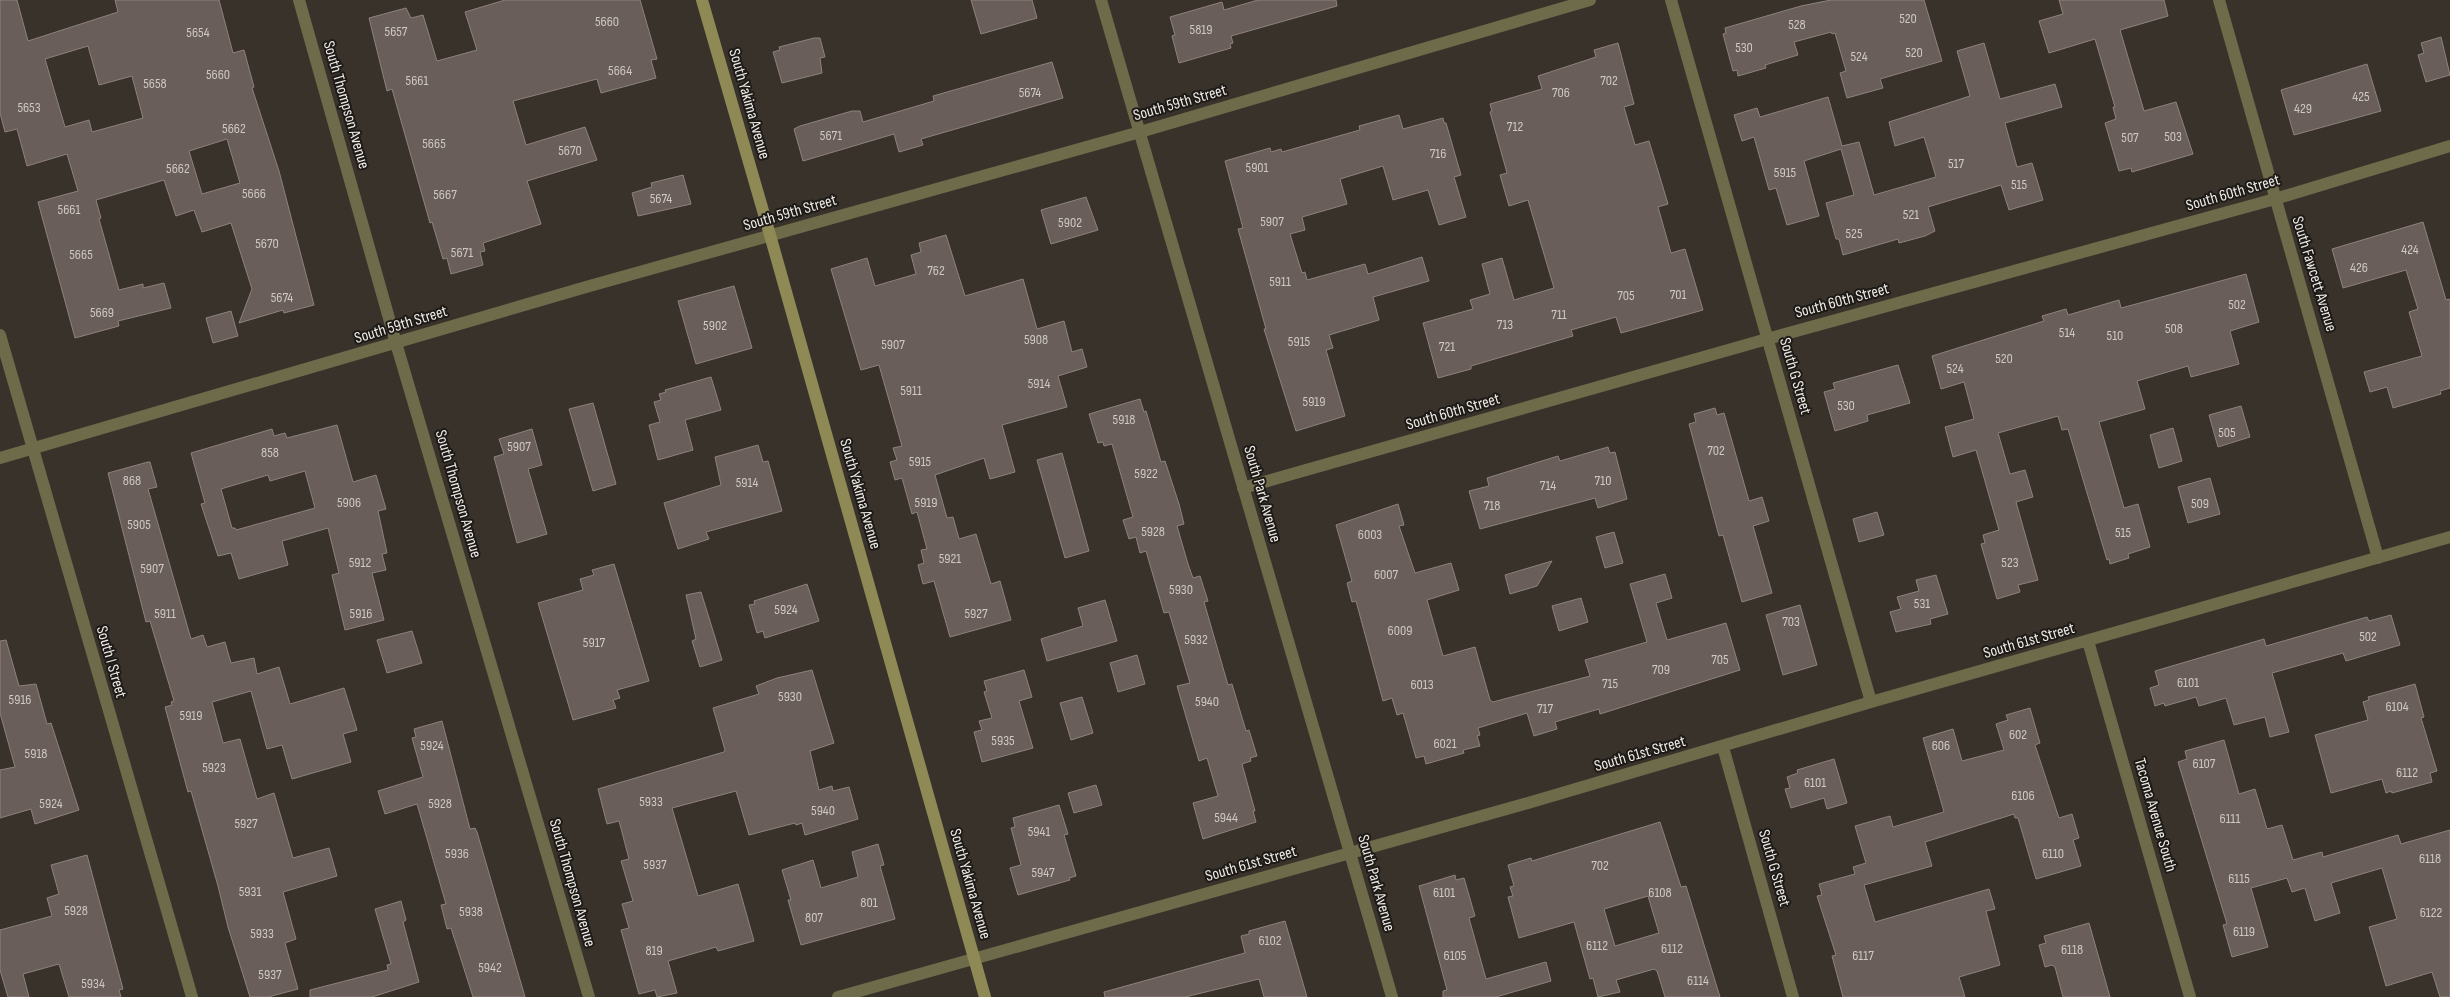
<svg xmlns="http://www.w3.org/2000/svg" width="2450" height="997" font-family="'Sofia Sans Condensed',sans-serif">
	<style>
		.building { fill: #695e59; stroke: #8f827e; fill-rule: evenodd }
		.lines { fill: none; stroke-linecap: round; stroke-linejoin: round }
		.minor { stroke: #6e6b4b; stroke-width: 12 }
		.secondary { stroke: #8f8956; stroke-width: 12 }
		.labels { text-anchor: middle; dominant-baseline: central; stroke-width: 4; stroke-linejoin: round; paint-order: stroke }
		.number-label { font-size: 14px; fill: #cec8c3 }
		.street-label { font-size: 16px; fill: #efebe6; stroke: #1d1a17 }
	</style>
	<rect width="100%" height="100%" fill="#38322a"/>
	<path class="building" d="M0,0H17L28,41L118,12L115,0H219L233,53L244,50L254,87L252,88L279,171L314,305L284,313L283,310L239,323L252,289L231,223L202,232L194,210L176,216L164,180L96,200L101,218L99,219L119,290L143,284V288L164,283L171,308L118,321L119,326L75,338L38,202L78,191L67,154L27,166L17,129L5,132L0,113ZM88,46L99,85L132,76L143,118L92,132L89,120L65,127L45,59ZM227,139L240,183L202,194L189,151Z
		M505,0H640L657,59L651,60L656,78L601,93L597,79L513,101L526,145L585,127L597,160L527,181L541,224L483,243L485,251L480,252L483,265L451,274L447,258L443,259L432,222L430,223L392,89L387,91L369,18L406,8L411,18L423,15L437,61L477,50L465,12Z
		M971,0H1032L1037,18L981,34Z
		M1258,0H1336L1337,6L1231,36L1233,43L1230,44L1231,48L1179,63L1172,36L1175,35L1170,17L1222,2L1224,10Z
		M1831,0H1924L1942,61L1880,79L1883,88L1847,98L1840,73L1846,71L1835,33L1832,34L1831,32L1794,42L1798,55L1765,65L1766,68L1738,76L1737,70L1733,71L1723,34L1726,33L1725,28L1801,6Z
		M2059,0H2164L2168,16L2120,30L2144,111L2176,102L2193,154L2132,172L2131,168L2119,171L2105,123L2116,119L2113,107H2115L2095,39L2049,53L2039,21L2063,14Z
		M2441,37L2450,75L2426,82L2418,55L2424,53L2421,43Z
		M814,38H820L825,57L820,58L822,73L782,83L773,52L780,50L779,47Z
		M1618,43L1634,104L1624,107L1635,145L1649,141L1668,204L1658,207L1671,253L1685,249L1703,310L1621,333L1616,317L1571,330L1573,336L1471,366V369L1438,378L1423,323L1473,309L1470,300L1490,294L1482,264L1502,258L1514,300L1554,288L1528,200L1509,206L1500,175L1507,173L1490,112L1492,111L1490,104L1542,89L1538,76L1596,57L1594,50Z
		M1984,43L2000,99L2055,84L2062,107L2005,123L2017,167L2032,163L2043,200L2009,210L2001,185L1928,207L1935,231L1925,236L1899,243L1898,239L1843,255L1839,239H1836L1826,203L1854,195L1841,149L1804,161L1819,216L1787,225L1776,188L1769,190L1754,137L1742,141L1734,115L1757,108L1760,117L1828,97L1842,146L1859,142L1874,195L1936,177L1924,137L1895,146L1889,122L1970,96L1957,51Z
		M1052,62L1063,98L921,139L923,145L899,152L894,134L803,161L794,129L800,126L852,111H860L863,122L934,101L933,96Z
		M2367,64L2381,111L2294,135L2281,90Z
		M1399,115L1403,129L1443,118L1444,123H1446L1461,175L1454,177L1466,217L1439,225L1428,190L1393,200L1383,166L1340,179L1347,204L1302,217L1305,230L1290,234L1302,273L1305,272L1307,280L1365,264L1368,274L1422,257L1429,281L1373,297L1379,320L1329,335L1333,348L1326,350L1345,416L1296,431L1264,329H1266L1238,229L1243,228L1225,161L1270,148L1271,152L1281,149L1282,152L1360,130L1359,126Z
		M683,175L691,204L638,216L632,193L652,187L651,183Z
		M1086,197L1098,230L1051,244L1041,210Z
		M2423,222L2446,300L2450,299V388L2440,391L2441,394L2393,408L2387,387L2370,392L2364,372L2422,356L2409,312L2418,309L2406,270L2343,288L2332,249Z
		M946,235L965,296L1023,279L1037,329L1064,321L1072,352L1082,349L1087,367L1058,376L1067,407L1002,425L1015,472L990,479L984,458L935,475L947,518L953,517L959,539L976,534L991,584L1000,581L1011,620L950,637L934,581L923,584L918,565L924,563L921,550L927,549L917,512L912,514L902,478L895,480L890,462L897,460L893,448L902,446L879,365L861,370L831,269L867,258L875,286L916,274L911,255L921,252L919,243Z
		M2246,274L2259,322L2230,331L2239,364L2191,377L2188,366L2137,381L2145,409L2099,422L2124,508L2138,504L2150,547L2128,554L2129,558L2110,564L2109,559L2107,560L2068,429L2062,430L2058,416L1998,433L2010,474L2025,470L2033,497L2016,502L2038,580L2018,585L2020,592L1997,599L1981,544L1985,543L1983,535L1999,530L1976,450L1953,457L1945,427L1974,419L1964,382L1941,389L1932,356L2044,321L2042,316L2066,309L2068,315L2119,300L2121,308L2125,307Z
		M734,286L752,348L696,364L678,301Z
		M231,311L238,336L213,343L206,318Z
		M1898,365L1910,403L1867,415L1868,421L1835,431L1824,392L1835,389L1833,383Z
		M711,377L721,410L685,420L693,450L658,460L649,425L660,422L654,402L661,400L659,394L666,392L665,390Z
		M1140,399L1144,412L1146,411L1161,462L1165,461L1179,504L1184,524L1177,526L1188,564L1193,578L1200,576L1208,601L1204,602L1228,685L1232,684L1246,731L1249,730L1257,756L1250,758L1251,761L1242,764L1255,811H1253L1256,822L1203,839L1193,803L1218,796L1207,758L1199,761L1177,686L1190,683L1169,612L1164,613L1146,551L1140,553L1136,537L1129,539L1123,520L1133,517L1112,444L1104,446L1103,442L1098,443L1089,414Z
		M593,403L616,484L593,491L569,409Z
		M2241,406L2250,437L2218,447L2209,415Z
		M1715,408L1717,415L1724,413L1749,501L1762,497L1769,521L1753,526L1772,593L1742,602L1723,535L1719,536L1689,424L1696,422L1694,414Z
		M337,425L353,482L376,475L386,509L378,511L387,553L382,554L386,570L372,573L384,620L345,630L332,575L339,573L328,528L282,541L288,565L239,579L231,553L218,556L201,504L205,503L191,453L272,429L274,436L285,433L287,438ZM305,471L315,508L236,530L235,528H232L221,489L268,475L270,481Z
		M2173,428L2182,461L2159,468L2150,435Z
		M532,429L542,465L528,469L547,534L517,543L494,457L504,454L499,439Z
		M758,445L763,462L768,461L782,511L706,532L709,539L678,549L664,503L721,485L715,457Z
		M1608,447L1610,453L1615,452L1627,499L1598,508L1595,498L1480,529L1469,491L1489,486L1487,478L1558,456L1560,461Z
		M1062,453L1089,551L1065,558L1037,460Z
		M148,462H150L157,487L148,489L191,639L203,635L207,647L225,642L231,663L254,658L257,674L279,667L290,704L344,688L357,730L343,734L351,762L292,779L282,745L267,749L251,691L212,702L223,743L240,739L257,799L274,793L293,858L329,848L337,876L283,892L296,939L285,943L298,989L268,997H250L228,927L218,886L191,791L188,792L165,707L172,705L171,702L174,701L150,621L146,622L108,473Z
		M2210,478L2220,514L2188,523L2178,487Z
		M1398,504L1404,525L1399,526L1415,573L1451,563L1459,590L1427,600L1443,656L1475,647L1490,700L1493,702L1590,676L1585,660L1647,642L1630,584L1665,574L1672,598L1656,603L1667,640L1726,623L1740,670L1600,714L1599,709L1555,722L1557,729L1534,736L1527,713L1478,728L1480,735L1477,736L1480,746L1463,750L1464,753L1426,764L1424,756L1416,758L1403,713L1397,715L1392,698L1383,701L1356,601L1352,602L1347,583L1352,581L1336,525Z
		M1877,512L1884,535L1859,542L1853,519Z
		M1614,532L1623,563L1605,568L1596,537Z
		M1552,561L1537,586L1510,594L1505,575Z
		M614,564L649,681L617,690L620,698L613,700L616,708L573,720L538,603L583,590L580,579L594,575L592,570Z
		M1936,575L1948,614L1930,619L1931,624L1896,632L1890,612L1901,609L1897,597L1919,591L1916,580Z
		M807,584L819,621L765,638L763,631L757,633L749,605L755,604L754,601Z
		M701,592L722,660L700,667L692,641L696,639L686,595Z
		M1581,598L1588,622L1559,631L1552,606Z
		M1105,600L1117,641L1047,661L1041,639L1083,626L1078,608Z
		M1800,605L1817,665L1783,675L1766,615Z
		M2391,615L2400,645L2346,661L2343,653L2272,673L2289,732L2270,737L2265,717L2234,725L2226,698L2199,706L2196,697L2165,706L2164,703L2155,706L2150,688L2159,685L2155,671L2264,639L2266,646L2367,617L2369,621Z
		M412,631L422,663L387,673L377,640Z
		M6,640L19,686L36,684L47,724L51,723L79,810L35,824L31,809L0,818V770L15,767L0,713V641Z
		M1137,655L1145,684L1118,692L1110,663Z
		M812,670L834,743L810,751L819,790L832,786L833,791L849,787L858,819L805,835L802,823L796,825L795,823L749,835L736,791L672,808L698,896L738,884L754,941L718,951L716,947L668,961L677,993L657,997L655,990L639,994L621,930L629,928L622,904L633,901L621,861L629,859L619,821L607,824L598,789L724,752L725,750L713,708L759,694L756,686L777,678Z
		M1024,670L1032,697L1019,701L1033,748L982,762L974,732L982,730L979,721L992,718L984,692L987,691L984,681Z
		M2415,684L2424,717L2421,718L2437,771L2430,773L2432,782L2392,793L2391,791L2386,793L2382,779L2331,793L2315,735L2368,720L2363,702L2369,700L2368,697Z
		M1082,697L1093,733L1071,740L1060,703Z
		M2030,708L2040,743L2035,745L2059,818L2072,814L2079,838L2073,840L2081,866L2036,879L2018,818H2015L2014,814L1925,842L1932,866L1864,885L1875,922L1989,889L1995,909L1986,911L2000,965L1959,977L1965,997H1843L1832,956L1836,955L1817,896L1822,895L1819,884L1855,874L1853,867L1866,863L1855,826L1890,816L1893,827L1944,812L1923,738L1953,729L1962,761L2004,750L1996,724L2008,720L2006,715Z
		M442,721L470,829L475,828L477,832L525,997H473L451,928L447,929L441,905L446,904L417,804L385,814L378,791L423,777L412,738L416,737L414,729Z
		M2224,740L2239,794L2255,789L2267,829L2282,825L2293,860L2322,852L2323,857L2398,835L2401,844L2450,830V997H2440L2432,972L2386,986L2369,927L2397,919L2382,868L2331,883L2340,913L2315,921L2305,888L2292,892L2287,878L2251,888L2268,947L2232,957L2223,925L2227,924L2178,762L2187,759L2185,751Z
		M1834,759L1847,803L1827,809L1824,798L1791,808L1785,789L1790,788L1787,777L1798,773L1797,770Z
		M1096,785L1102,805L1074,813L1068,793Z
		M1059,805L1068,834L1064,835L1076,876L1069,878L1070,880L1018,895L1010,868L1021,865L1011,828L1015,827L1013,818Z
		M1660,822L1681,887L1686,886L1720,997H1665L1657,971L1654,969L1616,980L1620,992L1598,997L1593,978L1590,979L1574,922L1519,938L1508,897L1513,896L1510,887L1514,886L1508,865L1531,858L1532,861ZM1648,896L1659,933L1615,946L1604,909Z
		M878,844L884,865L880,866L895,919L801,945L788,900H791L782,870L813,860L821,888L858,877L852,852Z
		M87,855L123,989L119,990L121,997H69L59,964L23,974L29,997H8L0,970V930L52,916L47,898L59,894L51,865Z
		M1455,875L1456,880L1464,878L1475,916L1469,918L1486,979L1546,962L1551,981L1496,997H1443V991L1447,990L1419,886Z
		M401,901L406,920L403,922L419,982L372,997H310V990L388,970L387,965L391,964L375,909Z
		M1285,921L1307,997H1264L1259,979L1185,997H1105L1104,992L1245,953L1241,936L1249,934V931Z
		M2089,923L2110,997H2063L2055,967L2052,965L2045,967L2039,945L2046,943L2044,936Z"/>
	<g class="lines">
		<path class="minor" d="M299,0L396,343L589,997
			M1101,0L1392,997
			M1671,0L1871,702
			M2219,0L2378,558
			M0,335L192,997
			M0,458L586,287L1140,132L1590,0
			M1243,488L1767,339L2275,199L2450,146
			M2088,641L2190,997
			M1723,747L1793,997
			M838,997L1528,803L1871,702L2450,537"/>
		<path class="secondary" d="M702,0L770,235L985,997"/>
	</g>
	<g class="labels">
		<g class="number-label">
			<text x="1908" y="18">520</text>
			<text x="607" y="21">5660</text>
			<text x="1797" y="24">528</text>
			<text x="1201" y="29">5819</text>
			<text x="396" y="31">5657</text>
			<text x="198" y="32">5654</text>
			<text x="1744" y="47">530</text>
			<text x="1914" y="52">520</text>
			<text x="1859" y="56">524</text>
			<text x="620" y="70">5664</text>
			<text x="218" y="74">5660</text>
			<text x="417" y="80">5661</text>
			<text x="1609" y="80">702</text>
			<text x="155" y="83">5658</text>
			<text x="1030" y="92">5674</text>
			<text x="1561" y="92">706</text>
			<text x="2361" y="96">425</text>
			<text x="29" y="107">5653</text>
			<text x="2303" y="108">429</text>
			<text x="1515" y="126">712</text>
			<text x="234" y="128">5662</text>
			<text x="831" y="135">5671</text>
			<text x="2173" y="136">503</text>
			<text x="2130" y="137">507</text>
			<text x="434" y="143">5665</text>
			<text x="570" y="150">5670</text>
			<text x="1438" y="153">716</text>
			<text x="1956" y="163">517</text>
			<text x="1257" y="167">5901</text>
			<text x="178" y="168">5662</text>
			<text x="1785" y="172">5915</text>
			<text x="2019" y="184">515</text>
			<text x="254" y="193">5666</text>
			<text x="445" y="194">5667</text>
			<text x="661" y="198">5674</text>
			<text x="69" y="209">5661</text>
			<text x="1911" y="214">521</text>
			<text x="1272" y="221">5907</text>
			<text x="1070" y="222">5902</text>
			<text x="1854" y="233">525</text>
			<text x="267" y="243">5670</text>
			<text x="2410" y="249">424</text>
			<text x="462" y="252">5671</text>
			<text x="81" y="254">5665</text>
			<text x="2359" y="267">426</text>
			<text x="936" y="270">762</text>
			<text x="1280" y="281">5911</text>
			<text x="1678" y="294">701</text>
			<text x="1626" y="295">705</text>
			<text x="282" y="297">5674</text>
			<text x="2237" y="304">502</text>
			<text x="102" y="312">5669</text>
			<text x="1559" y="314">711</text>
			<text x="1505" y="324">713</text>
			<text x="715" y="325">5902</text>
			<text x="2174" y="328">508</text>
			<text x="2067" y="332">514</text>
			<text x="2115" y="335">510</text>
			<text x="1036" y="339">5908</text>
			<text x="1299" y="341">5915</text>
			<text x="893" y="344">5907</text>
			<text x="1447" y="346">721</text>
			<text x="2004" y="358">520</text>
			<text x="1955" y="368">524</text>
			<text x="1039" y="383">5914</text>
			<text x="911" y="390">5911</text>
			<text x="1314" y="401">5919</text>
			<text x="1846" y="405">530</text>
			<text x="1124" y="419">5918</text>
			<text x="2227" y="432">505</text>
			<text x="519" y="446">5907</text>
			<text x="1716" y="450">702</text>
			<text x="270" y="452">858</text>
			<text x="920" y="461">5915</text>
			<text x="1146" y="473">5922</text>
			<text x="132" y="480">868</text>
			<text x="1603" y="480">710</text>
			<text x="747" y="482">5914</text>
			<text x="1548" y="485">714</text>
			<text x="349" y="502">5906</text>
			<text x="926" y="502">5919</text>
			<text x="2200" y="503">509</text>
			<text x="1492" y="505">718</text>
			<text x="139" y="524">5905</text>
			<text x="1153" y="531">5928</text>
			<text x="2123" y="532">515</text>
			<text x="1370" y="534">6003</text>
			<text x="950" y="558">5921</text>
			<text x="360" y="562">5912</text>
			<text x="2010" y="562">523</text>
			<text x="152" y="568">5907</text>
			<text x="1386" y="574">6007</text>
			<text x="1181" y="589">5930</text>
			<text x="1922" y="603">531</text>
			<text x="786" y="609">5924</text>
			<text x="165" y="613">5911</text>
			<text x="361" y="613">5916</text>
			<text x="976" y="613">5927</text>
			<text x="1791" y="621">703</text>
			<text x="1400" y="630">6009</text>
			<text x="2368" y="636">502</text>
			<text x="1196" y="639">5932</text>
			<text x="594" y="642">5917</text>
			<text x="1720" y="659">705</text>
			<text x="1661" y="669">709</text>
			<text x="2188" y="682">6101</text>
			<text x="1610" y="683">715</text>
			<text x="1422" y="684">6013</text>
			<text x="790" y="696">5930</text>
			<text x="20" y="699">5916</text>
			<text x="1207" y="701">5940</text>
			<text x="2397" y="706">6104</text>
			<text x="1545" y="708">717</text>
			<text x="191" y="715">5919</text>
			<text x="2018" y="734">602</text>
			<text x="1003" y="740">5935</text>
			<text x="1445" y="743">6021</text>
			<text x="432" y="745">5924</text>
			<text x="1941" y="745">606</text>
			<text x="36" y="753">5918</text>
			<text x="2204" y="763">6107</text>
			<text x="214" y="767">5923</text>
			<text x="2407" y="772">6112</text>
			<text x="1815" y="782">6101</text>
			<text x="2023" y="795">6106</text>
			<text x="651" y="801">5933</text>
			<text x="51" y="803">5924</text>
			<text x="440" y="803">5928</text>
			<text x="823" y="810">5940</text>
			<text x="1226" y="817">5944</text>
			<text x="2230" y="818">6111</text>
			<text x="246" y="823">5927</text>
			<text x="1039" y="831">5941</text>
			<text x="457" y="853">5936</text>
			<text x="2053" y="853">6110</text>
			<text x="2430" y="858">6118</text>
			<text x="655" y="864">5937</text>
			<text x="1600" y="865">702</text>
			<text x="1043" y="872">5947</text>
			<text x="2239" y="878">6115</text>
			<text x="250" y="891">5931</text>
			<text x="1444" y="892">6101</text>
			<text x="1660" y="892">6108</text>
			<text x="869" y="902">801</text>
			<text x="76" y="910">5928</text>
			<text x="471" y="911">5938</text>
			<text x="2431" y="912">6122</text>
			<text x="814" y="917">807</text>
			<text x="2244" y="931">6119</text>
			<text x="262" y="933">5933</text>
			<text x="1270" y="940">6102</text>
			<text x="1597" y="945">6112</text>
			<text x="1672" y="948">6112</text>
			<text x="2072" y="949">6118</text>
			<text x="654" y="950">819</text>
			<text x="1455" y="955">6105</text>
			<text x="1863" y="955">6117</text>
			<text x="490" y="967">5942</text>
			<text x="270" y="974">5937</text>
			<text x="1698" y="980">6114</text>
			<text x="93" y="983">5934</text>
		</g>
		<g class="street-label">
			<text transform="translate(1180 103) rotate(-16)">South 59th Street</text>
			<text transform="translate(749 104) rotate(74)">South Yakima Avenue</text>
			<text transform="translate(346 105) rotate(74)">South Thompson Avenue</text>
			<text transform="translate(2233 193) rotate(-16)">South 60th Street</text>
			<text transform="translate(790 213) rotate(-16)">South 59th Street</text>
			<text transform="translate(2314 274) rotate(73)">South Fawcett Avenue</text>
			<text transform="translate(1842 301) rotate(-15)">South 60th Street</text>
			<text transform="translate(401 325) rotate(-17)">South 59th Street</text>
			<text transform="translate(1795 376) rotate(74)">South G Street</text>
			<text transform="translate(1453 412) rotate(-16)">South 60th Street</text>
			<text transform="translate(458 494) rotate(74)">South Thompson Avenue</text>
			<text transform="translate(860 494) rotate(74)">South Yakima Avenue</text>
			<text transform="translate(1262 494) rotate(74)">South Park Avenue</text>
			<text transform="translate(2029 641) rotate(-16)">South 61st Street</text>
			<text transform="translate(111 662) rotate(74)">South I Street</text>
			<text transform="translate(1640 754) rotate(-16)">South 61st Street</text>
			<text transform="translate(2155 815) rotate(74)">Tacoma Avenue South</text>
			<text transform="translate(1251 864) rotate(-16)">South 61st Street</text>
			<text transform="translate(1774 868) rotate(74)">South G Street</text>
			<text transform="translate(572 883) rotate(74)">South Thompson Avenue</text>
			<text transform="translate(1376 883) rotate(74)">South Park Avenue</text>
			<text transform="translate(970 884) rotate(74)">South Yakima Avenue</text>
		</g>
	</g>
</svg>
